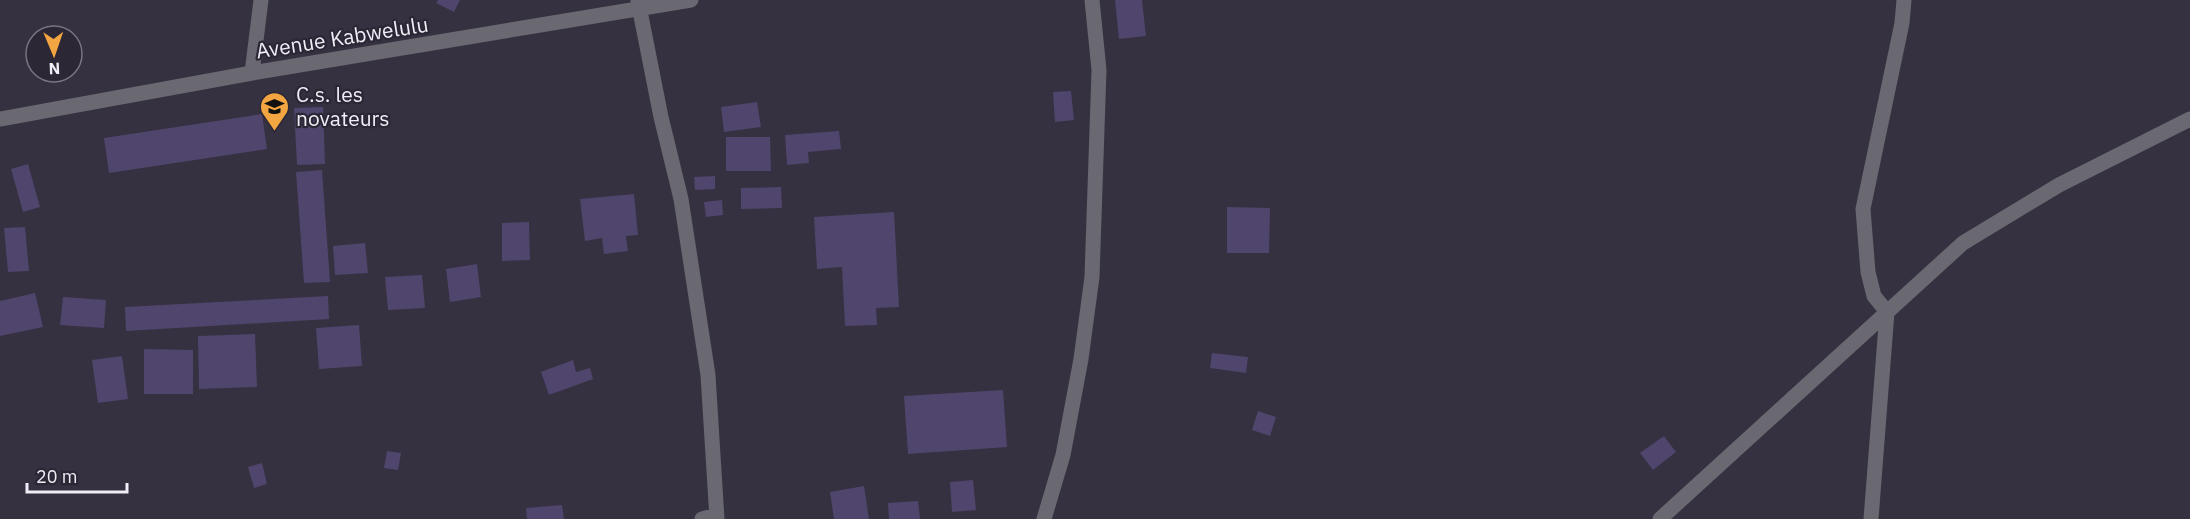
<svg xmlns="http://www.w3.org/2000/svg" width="2190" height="519" font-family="'IBM Plex Sans',sans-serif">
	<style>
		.building { fill: #50456c }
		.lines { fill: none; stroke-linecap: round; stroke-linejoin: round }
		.street { stroke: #6a6870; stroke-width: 15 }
		.labels { text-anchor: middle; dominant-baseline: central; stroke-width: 4.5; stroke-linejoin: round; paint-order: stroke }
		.street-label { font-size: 21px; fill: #efedf6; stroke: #2b2735 }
		.poi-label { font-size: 21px; fill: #efedf6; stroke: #2b2735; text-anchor: start }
	</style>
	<rect width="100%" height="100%" fill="#353140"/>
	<path class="building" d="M438,0H460L454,12L436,3Z
		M1115,0H1142L1146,36L1119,39Z
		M1071,91L1074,120L1055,122L1053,92Z
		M757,102L761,127L724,132L721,107Z
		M323,107L325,164L297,165L294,108Z
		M262,114L267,149L109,173L104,138Z
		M839,131L841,149L808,152L809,163L787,165L785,135Z
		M726,137H770L771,171H726Z
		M28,164L40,207L23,212L11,169Z
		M322,170L330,282L304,283L296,172Z
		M715,176V189L695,190L694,177Z
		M781,187L782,208L741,209V188Z
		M634,194L638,235L626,236L628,251L604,254L602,238L585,241L580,199Z
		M722,200L723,215L706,217L704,202Z
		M1227,207L1270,208L1269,253H1227Z
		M894,212L899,307L876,308L877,325L845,326L842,267L817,269L814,217Z
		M529,222L530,260L502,261V223Z
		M25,227L29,271L8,272L4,228Z
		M365,243L368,273L335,275L333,246Z
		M477,264L481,297L450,302L446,269Z
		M422,275L425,308L388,310L385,277Z
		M35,293L43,327L0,336V301Z
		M328,296L329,319L126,331L125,307Z
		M63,297L106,300L104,328L60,325Z
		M359,325L362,366L319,369L316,328Z
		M255,334L257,387L199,389L198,336Z
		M144,349L193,350V394H144Z
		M1212,353L1248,357L1246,373L1210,368Z
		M122,356L128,399L98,403L92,360Z
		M573,360L576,372L590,368L593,379L549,395L541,372Z
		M1003,390L1007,447L908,454L904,396Z
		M1258,411L1276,417L1270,436L1252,430Z
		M1664,436L1676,452L1653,470L1640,453Z
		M387,451L401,453L398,470L384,468Z
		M262,463L267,484L254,488L248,467Z
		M973,480L976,510L952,512L950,482Z
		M864,486L869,519H834L830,492Z
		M918,501L920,519H889L888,503Z
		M562,505L564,519H527L526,508Z"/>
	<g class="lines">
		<path class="street" d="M638,1L661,117L681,199L708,375L717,519
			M252,73L261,0
			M0,119L252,73L691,0
			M702,519L716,515
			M1044,519L1063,455L1081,359L1092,277L1099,70L1092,0
			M1660,519L1963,243L2059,185L2190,119
			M1871,519L1887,312L1874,296L1868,272L1863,209L1902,23L1904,0"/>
	</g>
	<defs>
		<symbol id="school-pin" viewBox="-11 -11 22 30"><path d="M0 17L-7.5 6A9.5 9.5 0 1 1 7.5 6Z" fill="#f2a541" stroke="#2b2735"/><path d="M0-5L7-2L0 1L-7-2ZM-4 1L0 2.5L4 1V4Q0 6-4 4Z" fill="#111"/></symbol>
	</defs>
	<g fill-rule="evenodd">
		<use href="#school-pin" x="258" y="90" width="33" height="45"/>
	</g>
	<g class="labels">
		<g class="street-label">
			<text transform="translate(342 37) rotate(-9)">Avenue Kabwelulu</text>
		</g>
		<g class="poi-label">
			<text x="296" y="94">C.s. les<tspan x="296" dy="24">novateurs</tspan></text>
		</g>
	</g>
	<g transform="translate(54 54) rotate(178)"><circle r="28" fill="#2b2735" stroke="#797682" stroke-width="1.5"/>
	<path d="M0-4.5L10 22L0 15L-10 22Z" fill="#f2a541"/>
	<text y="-9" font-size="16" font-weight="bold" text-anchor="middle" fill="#efedf6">N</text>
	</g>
	<path d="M27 483v9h100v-9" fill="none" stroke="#efedf6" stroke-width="3"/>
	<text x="36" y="483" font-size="18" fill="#efedf6" stroke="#2b2735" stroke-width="4.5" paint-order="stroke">20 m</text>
</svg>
